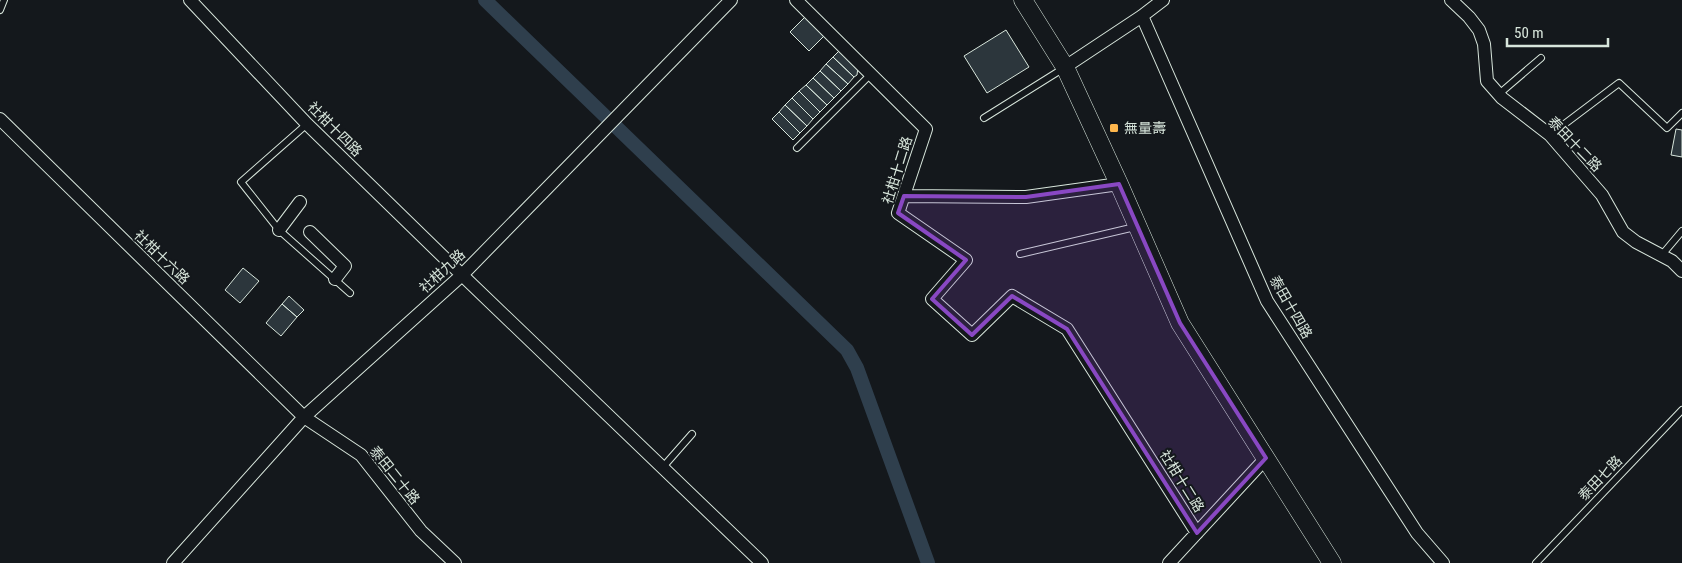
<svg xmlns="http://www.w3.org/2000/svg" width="1682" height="563" font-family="'Roboto Condensed','Noto Sans TC',sans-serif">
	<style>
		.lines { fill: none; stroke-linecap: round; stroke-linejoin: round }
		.canal { stroke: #2f3f4d; stroke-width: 14 }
		.building { fill: #2c363c; stroke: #d8e6dc }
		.lane-casing { stroke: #d8e6dc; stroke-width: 8 }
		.street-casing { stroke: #d8e6dc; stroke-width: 14 }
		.secondary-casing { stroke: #d8e6dc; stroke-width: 19 }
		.lane { stroke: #14181c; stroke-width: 6 }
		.street { stroke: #14181c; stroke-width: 12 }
		.secondary { stroke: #14181c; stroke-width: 18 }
		.marked { fill: #8948c3; fill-opacity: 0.2; stroke: #8948c3; stroke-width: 4; stroke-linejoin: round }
		.poi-dot { fill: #ffb74d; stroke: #14181c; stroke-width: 2 }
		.labels { text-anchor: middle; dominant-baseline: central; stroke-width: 4; stroke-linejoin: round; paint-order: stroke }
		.poi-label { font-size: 14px; fill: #d8e6dc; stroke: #14181c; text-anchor: start }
		.street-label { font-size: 14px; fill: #d8e6dc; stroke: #14181c }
	</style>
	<rect width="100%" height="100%" fill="#14181c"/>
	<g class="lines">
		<path class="canal" d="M485,0L847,350L857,368L928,563"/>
	</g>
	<path class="building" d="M805,17L824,36L809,51L790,32Z
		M1006,30L1029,67L987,93L964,56Z
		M840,50L858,67L857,75L854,77L833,57Z
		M833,57L854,77L848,84L826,64Z
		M826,64L848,84L841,91L820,71Z
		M820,71L841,91L834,98L813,78Z
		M813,78L834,98L827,105L806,85Z
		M806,85L827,105L820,112L799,91Z
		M799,91L820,112L813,119L792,98Z
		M792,98L813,119L807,126L785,105Z
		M785,105L807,126L800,133L779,112Z
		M779,112L800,133L793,140L772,119Z
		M1676,129L1682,130V157L1671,155Z
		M243,268L259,281L240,303L225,290Z
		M289,296L304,310L297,317L282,304Z
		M282,304L297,317L281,336L266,323Z"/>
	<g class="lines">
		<defs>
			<path id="lane" d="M0,10L4,0
				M1499,94L1541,58
				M984,118L1064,68
				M307,124L241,182L279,230L350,293
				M1550,135L1619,83L1667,128L1682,113
				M797,148L871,74
				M1020,254L1135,227
				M1661,256L1682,231
				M663,467L692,434
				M1536,563L1682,410"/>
			<path id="street" d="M190,0L307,124L462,275L762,563
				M796,0L926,129L898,213L966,260L932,299L972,335L1012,296L1067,329L1197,533
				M1451,0L1469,17L1479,30L1484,44L1487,81L1502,98L1550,135L1602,195L1623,232L1636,242L1672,261L1682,271
				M1142,16L1267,301L1417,533L1443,563
				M1065,67L1142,16L1163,0
				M0,119L304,417L361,455L421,531L455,563
				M904,196L1026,197L1119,184
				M279,230L300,202
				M310,232L345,266L335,279
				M173,563L304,417L462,275L731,0
				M1169,563L1266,458"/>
			<path id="secondary" d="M1023,0L1065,67L1119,184L1180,323L1332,563"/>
		</defs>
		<use href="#lane" class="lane-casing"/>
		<use href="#street" class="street-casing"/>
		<use href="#secondary" class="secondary-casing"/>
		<use href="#lane" class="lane"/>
		<use href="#street" class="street"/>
		<use href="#secondary" class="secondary"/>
	</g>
	<path class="marked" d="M1119,184L1180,323L1266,458L1197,533L1067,329L1012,296L972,335L932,299L966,260L898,213L904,196L1026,197Z"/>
	<rect class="poi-dot" x="1109" y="123" width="10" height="10" rx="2.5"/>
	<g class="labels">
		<g class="poi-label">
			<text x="1124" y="128">無量壽</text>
		</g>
		<g class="street-label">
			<text transform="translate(335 129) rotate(45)">社柑十四路</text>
			<text transform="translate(1575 144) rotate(46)">泰田十二路</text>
			<text transform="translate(897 170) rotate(-73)">社柑十二路</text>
			<text transform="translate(162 257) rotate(44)">社柑十六路</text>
			<text transform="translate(442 271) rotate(-43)">社柑九路</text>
			<text transform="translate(1291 307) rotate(60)">泰田十四路</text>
			<text transform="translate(395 475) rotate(51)">泰田二十路</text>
			<text transform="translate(1600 478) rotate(-46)">泰田七路</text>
			<text transform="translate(1182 481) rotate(58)">社柑十二路</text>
		</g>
	</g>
	<path d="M1507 38v8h101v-8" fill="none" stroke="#d8e6dc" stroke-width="2.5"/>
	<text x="1514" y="38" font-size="15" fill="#d8e6dc" stroke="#14181c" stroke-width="4" paint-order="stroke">50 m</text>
</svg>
